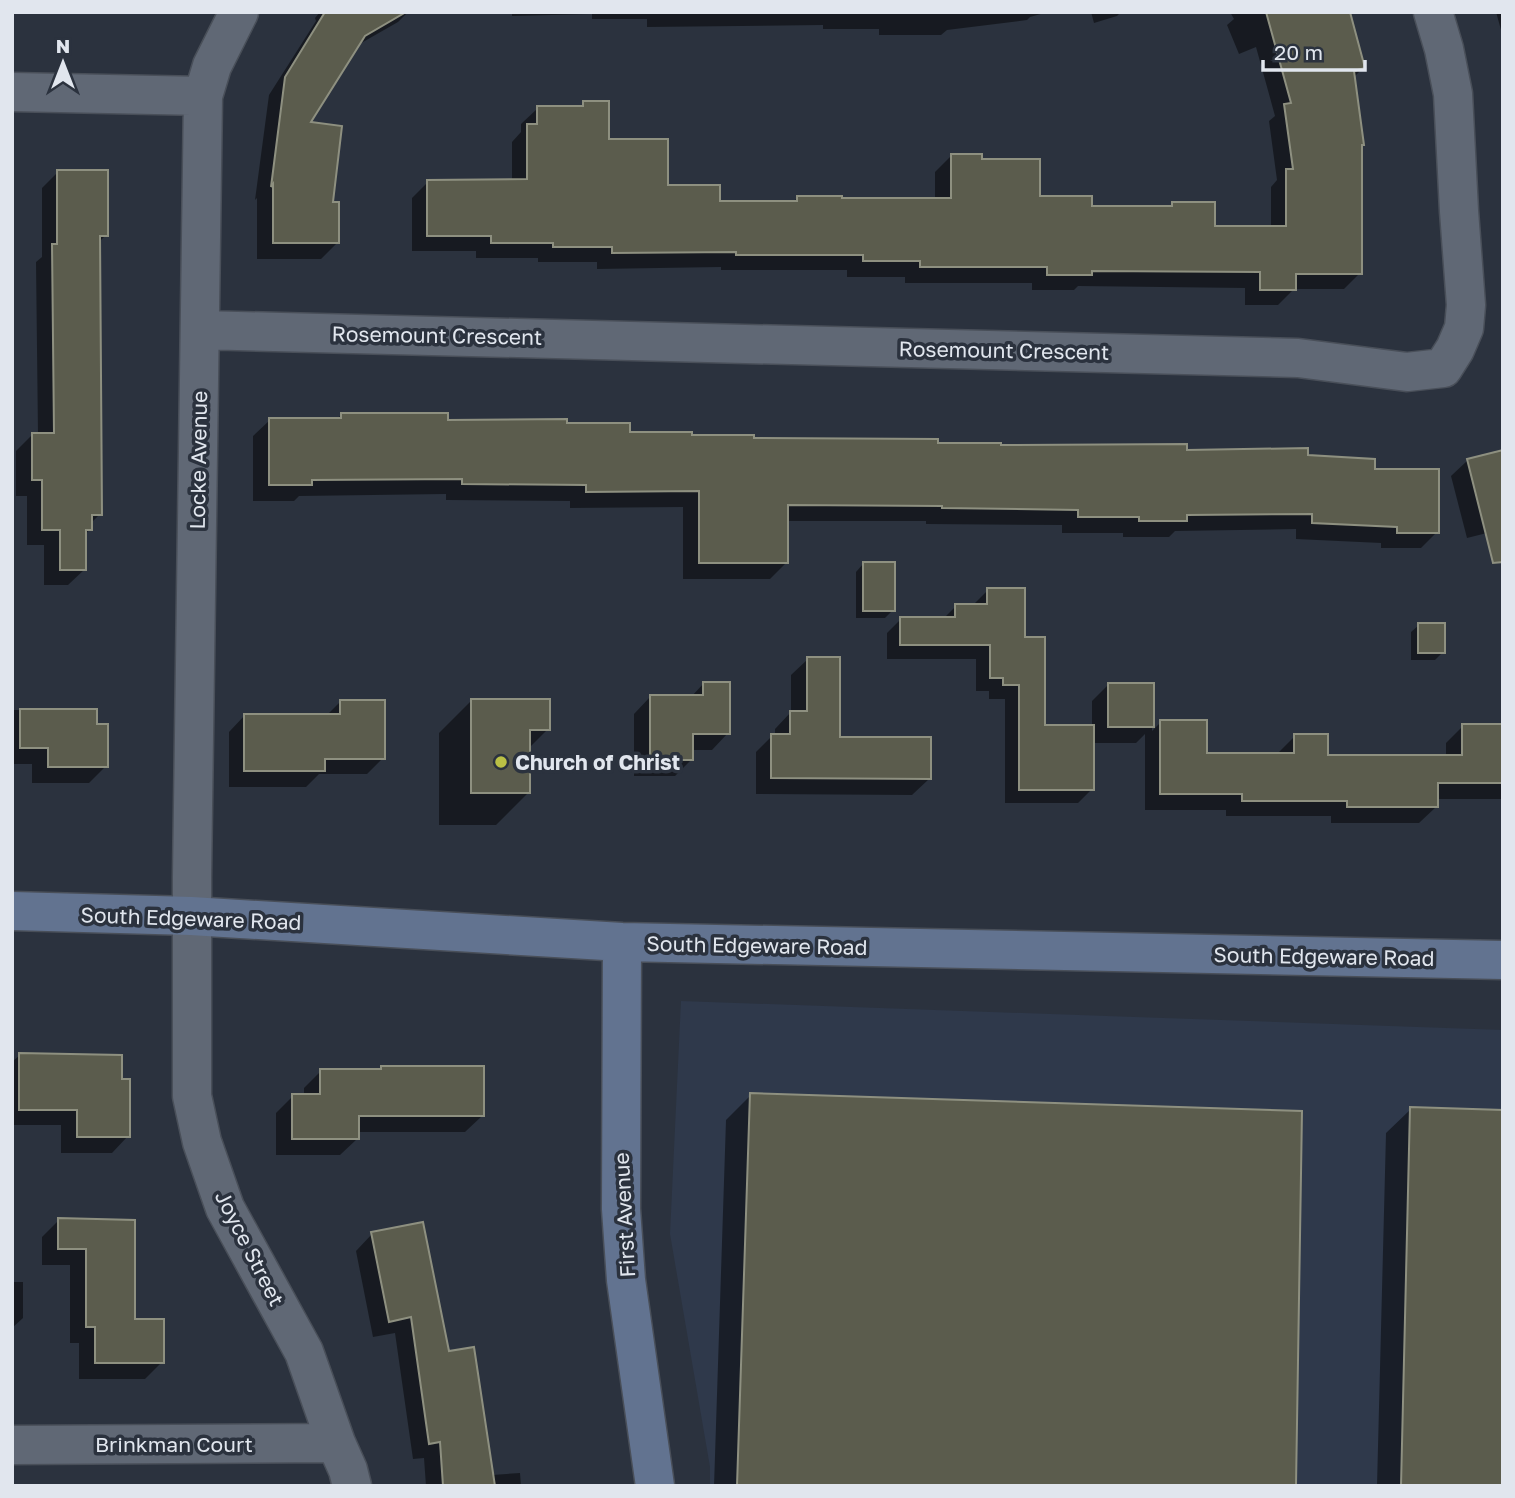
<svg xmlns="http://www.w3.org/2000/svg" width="1515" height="1498" font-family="'Golos Text',sans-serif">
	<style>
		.built { fill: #2f394b }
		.shadow { fill: #0007 }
		.building { fill: #5b5c4d; stroke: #8e9080; stroke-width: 2 }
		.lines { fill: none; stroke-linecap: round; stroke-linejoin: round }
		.street-casing { stroke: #494f59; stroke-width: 41 }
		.secondary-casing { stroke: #494f59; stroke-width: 41 }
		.street { stroke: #606875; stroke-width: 38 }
		.secondary { stroke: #627390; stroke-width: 38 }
		.poi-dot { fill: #bac045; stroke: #2b323e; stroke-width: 2.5 }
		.labels { text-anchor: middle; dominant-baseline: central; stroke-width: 7; stroke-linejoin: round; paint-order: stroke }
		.street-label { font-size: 21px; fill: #e1e6ee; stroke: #2b323e }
		.poi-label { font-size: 21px; font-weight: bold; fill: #e1e6ee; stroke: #2b323e; text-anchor: start }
	</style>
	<rect width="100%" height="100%" fill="#2b323e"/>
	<path class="built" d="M681,1001L1503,1030V1486H710V1467L670,1234Z"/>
	<path class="shadow" d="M320,12H408L398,22L356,46L308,123L331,204L338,242L321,259H257V198L255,200L269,95L316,21L315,18Z
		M512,12H1048L1030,17L1027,20L947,30L941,35H879V29H823V25L647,27V19H592V14L512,16Z
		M1091,12H1121L1117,16L1094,23Z
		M1230,12H1332L1363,68L1353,78L1360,273L1344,289H1294L1278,305H1245V288L1078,286L1074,290H1032V283H905V277H847V270H721V267L597,269V262H538V258H476V251H412V198L428,182L512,181V142L521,132V124L538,108H579L584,103L607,141L666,187L718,202H793L798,197L841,200H935V172L951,156L980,160L1038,197L1091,208H1169L1173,203L1214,228H1271V187L1277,180L1269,121L1275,116L1256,47L1239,54L1227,25L1234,19Z
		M1496,12H1503V37Z
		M58,172L106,235L98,243L100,514L90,524V529L85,535V569L68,585H44V545H27V496H16V451L32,435H38L36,262L42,257V188Z
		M342,414L447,422L566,424L628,433L752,440L1306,457L1373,470L1437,532L1421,548H1381V543L1296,539V529L1175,531L1169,537H1123V533H1062V525L926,524V521H786V563L770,579H683V507L570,508V501L446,500V494L299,496L294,501H253V436L270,420H336Z
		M1468,460L1503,529L1467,538L1451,476Z
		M863,564L893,610L885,618H856V572Z
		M988,590L1024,639L1043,727H1092V701L1108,685H1152V731L1161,722L1205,755H1278V753L1295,736L1326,756H1446V743L1463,726H1503V799H1436V807L1419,823H1331V816H1226V810H1145V734L1136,743H1092V789L1078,803H1005V699H989V691H976V659H887V633L901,619H943L956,606H974V604Z
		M1419,625L1443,652L1435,660H1411V632Z
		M808,659L839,738L929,779L912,795L756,794V752L772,736H775V729L791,712V675Z
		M704,683L728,733L712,750H692V759L675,776H634V714L650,697H691Z
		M472,700L548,729L528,749V793L496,825H439V733Z
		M341,701L383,758L367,774H319L306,787H229V732L245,715H327Z
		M12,710H95V726L106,766L89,783H32V764H12Z
		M20,1055L120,1081L128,1136L112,1153H61V1125H12V1062Z
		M321,1071L482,1116L465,1132H357V1139L340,1155H276V1113L293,1096H304V1088Z
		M751,1095L1295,1486H714L726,1120Z
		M1411,1109L1503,1486H1377L1386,1133Z
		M59,1220L134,1222V1320L162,1362L145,1379H79V1343H70V1265H42V1237Z
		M372,1234L448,1353L492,1475L520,1473L521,1486H426L424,1458L413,1459L395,1333L373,1337L356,1251Z
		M12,1282H23V1318L12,1328Z"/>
	<path class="building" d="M325,12H406L365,36L311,122L342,126L333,202H339V243H273V184L271,187L285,77Z
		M1266,12H1350L1365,68L1354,71L1364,145H1362V274H1296V290H1260V272L1092,271V275H1047V267H920V261H863V255H736V252L612,253V247H553V243H491V236H427V180L527,179V124H537V106H583V101H609V139H668V185H720V201H797V196H842V198H951V154H982V159H1040V196H1092V206H1172V202H1215V226H1286V169H1293L1284,104L1291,103Z
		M57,170H108V236H100L102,515H92V530H86V570H60V530H42V480H32V433H54L52,244H57Z
		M341,413H448V420L567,419V423H630V432H692V435H754V438L938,439V443H1001V445L1187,444V450L1308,448V455L1375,459V469H1439V533H1397V527L1312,523V514L1187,515V521H1139V517H1078V510L942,508V506L788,505V563H699V491L586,492V485L462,484V479L312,480V485H269V418H341Z
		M1503,450V562L1493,563L1467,459Z
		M863,562H895V611H863Z
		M987,588H1025V637H1045V725H1094V790H1019V685H1003V678H990V645H900V617H955V604H987Z
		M1418,623H1445V653H1418Z
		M807,657H840V737H931V779L771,778V734H790V711H807Z
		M703,682H730V734H693V760H650V695H703Z
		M1108,683H1154V727H1108Z
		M471,699H550V730H530V793H471Z
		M340,700H385V759H325V771H244V714H340Z
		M20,709H97V724H108V767H48V748H20Z
		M1160,720H1207V753H1294V734H1328V755H1462V724H1503V783H1438V807H1347V801H1242V794H1160Z
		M19,1053L122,1055V1079H130V1137H77V1110H19Z
		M381,1066H484V1116H359V1139H292V1094H320V1069H381Z
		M750,1093L1302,1111L1296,1486H737Z
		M1410,1107L1503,1110V1486H1401Z
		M58,1218L135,1220V1319H164V1363H95V1327H86V1249H58Z
		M423,1222L449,1351L474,1347L495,1486H443L440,1442L429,1444L411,1317L389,1322L371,1232Z"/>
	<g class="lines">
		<defs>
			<path id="street" d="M239,12L212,66L203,96L192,877V1096L202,1142L225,1208L304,1352L336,1443L348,1470L352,1486
				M12,92L203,96
				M200,330L1298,358L1407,372L1443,368L1455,349L1464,328L1466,305L1459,211L1453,94L1444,49L1433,12
				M12,1445L336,1443"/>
			<path id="secondary" d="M12,911L191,916L622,942L1503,960
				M622,942L621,1209L626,1280L655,1486"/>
		</defs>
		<use href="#street" class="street-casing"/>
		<use href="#secondary" class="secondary-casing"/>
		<use href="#street" class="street"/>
		<use href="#secondary" class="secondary"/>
	</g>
	<circle class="poi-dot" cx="501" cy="762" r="7"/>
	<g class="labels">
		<g class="street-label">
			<text transform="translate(437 335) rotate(1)">Rosemount Crescent</text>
			<text transform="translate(1004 350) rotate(1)">Rosemount Crescent</text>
			<text transform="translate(198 460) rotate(-89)">Locke Avenue</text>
			<text transform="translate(191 918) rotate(2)">South Edgeware Road</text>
			<text transform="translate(757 945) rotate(1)">South Edgeware Road</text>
			<text transform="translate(1324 956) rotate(1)">South Edgeware Road</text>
			<text transform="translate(624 1215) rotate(-93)">First Avenue</text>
			<text transform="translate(250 1248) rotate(63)">Joyce Street</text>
			<text x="174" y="1444">Brinkman Court</text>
		</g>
		<g class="poi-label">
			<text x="515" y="762">Church of Christ</text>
		</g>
	</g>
	<rect width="1515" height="1498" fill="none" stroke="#e1e6ee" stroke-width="28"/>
	<g transform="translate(63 63)" stroke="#2b323e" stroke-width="5" paint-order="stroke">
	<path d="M0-5L12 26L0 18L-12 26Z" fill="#e1e6ee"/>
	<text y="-10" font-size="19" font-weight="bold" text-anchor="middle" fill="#e1e6ee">N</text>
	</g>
	<path d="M1263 60v10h102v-10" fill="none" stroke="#e1e6ee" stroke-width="3.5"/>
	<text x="1274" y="60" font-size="21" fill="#e1e6ee" stroke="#2b323e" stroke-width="5" paint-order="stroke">20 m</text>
</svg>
